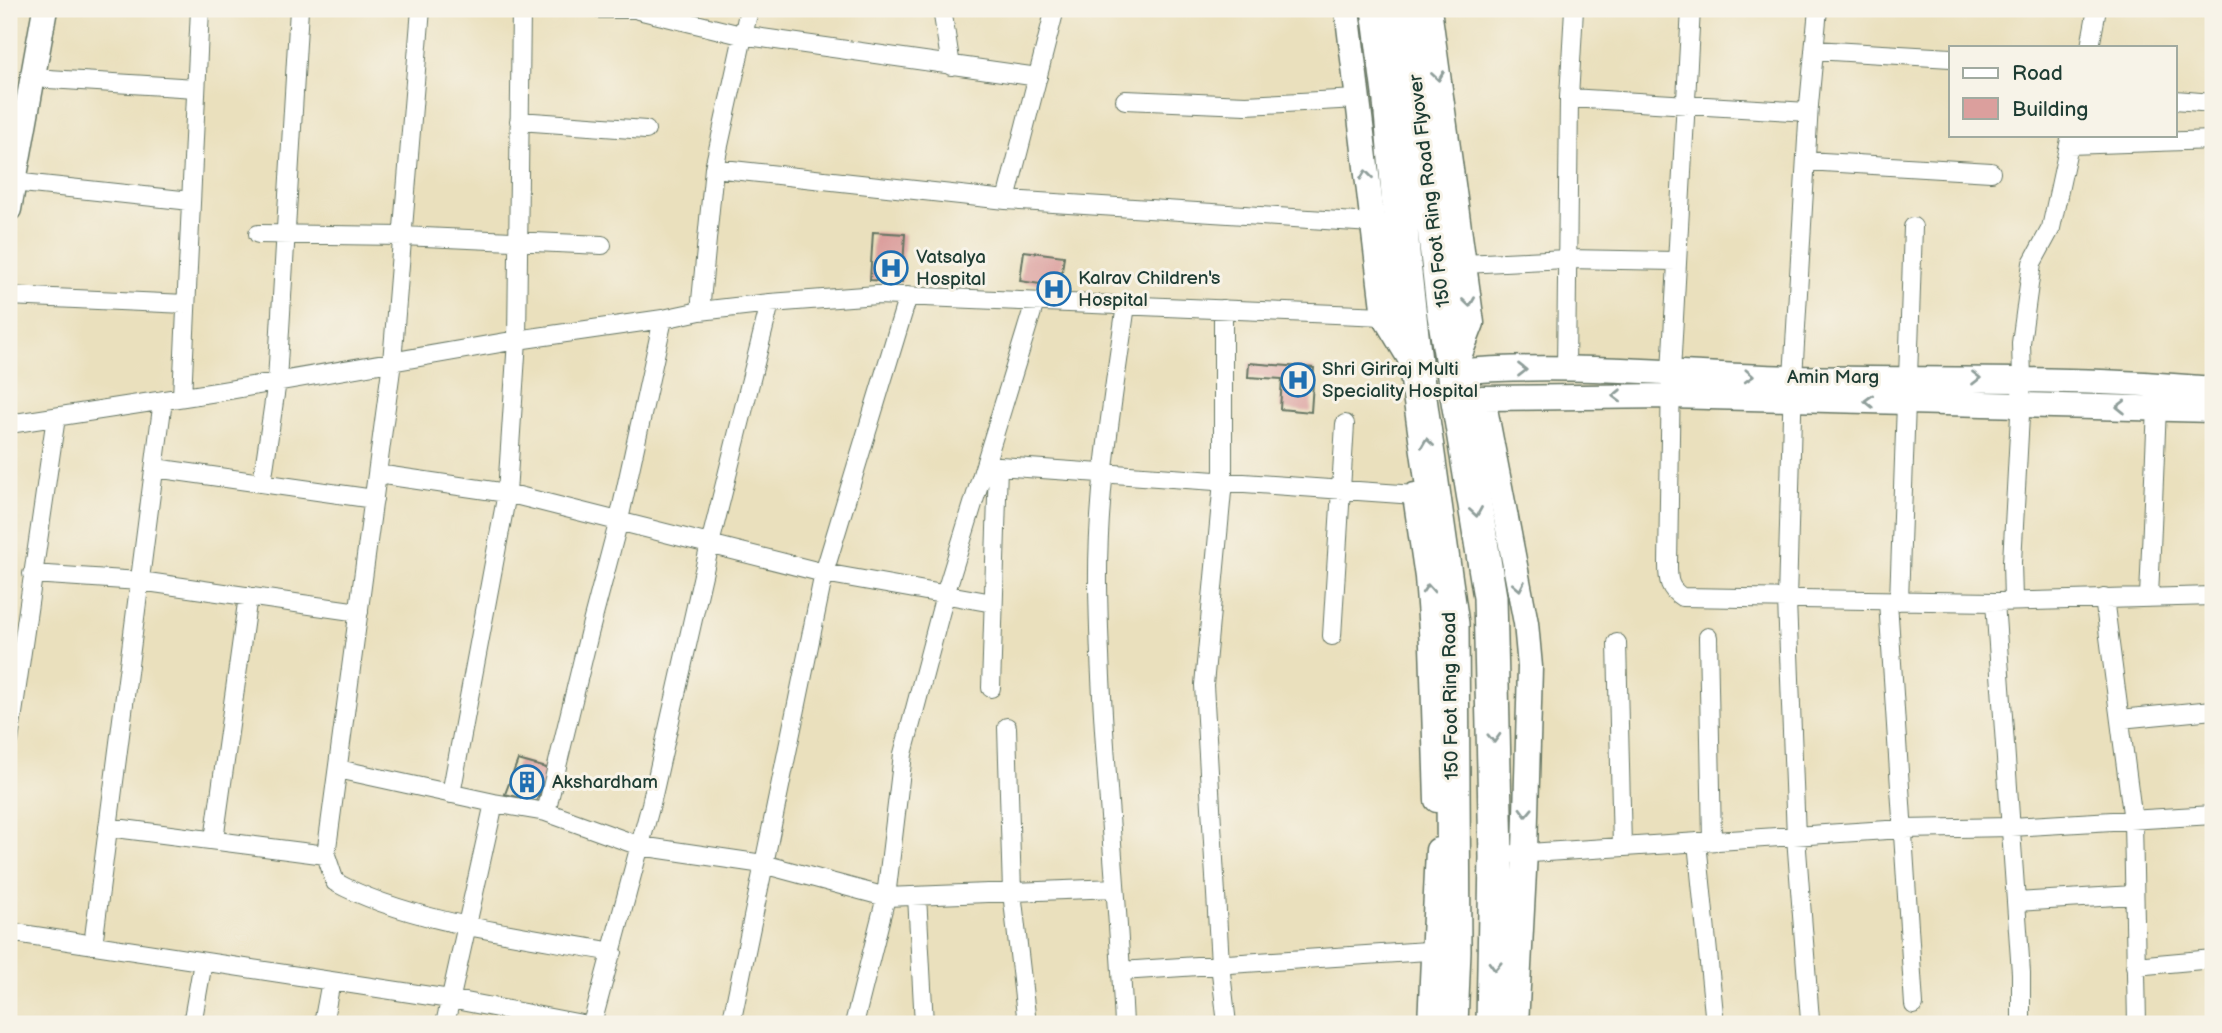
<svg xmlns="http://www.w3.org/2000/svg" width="2222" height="1033" font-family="'Balsamiq Sans',sans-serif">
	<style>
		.building { fill: #db9f9d }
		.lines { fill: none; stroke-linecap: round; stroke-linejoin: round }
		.street-casing { stroke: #667664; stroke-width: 20 }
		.secondary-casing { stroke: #667664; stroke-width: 27 }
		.highway-casing { stroke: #667664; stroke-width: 36 }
		.street { stroke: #fff; stroke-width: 18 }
		.secondary { stroke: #fff; stroke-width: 24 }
		.highway { stroke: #fff; stroke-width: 33 }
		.oneway { stroke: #8f9e9a }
		.labels { text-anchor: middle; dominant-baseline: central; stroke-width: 6; stroke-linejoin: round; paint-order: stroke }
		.street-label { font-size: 19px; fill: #1f3d34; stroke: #f7f3e8 }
		.poi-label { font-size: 19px; fill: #1f3d34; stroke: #f7f3e8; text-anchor: start }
	</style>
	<rect width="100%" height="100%" fill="#f7f3e8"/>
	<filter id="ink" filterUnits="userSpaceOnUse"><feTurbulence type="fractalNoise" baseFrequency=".0143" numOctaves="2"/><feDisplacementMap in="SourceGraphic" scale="14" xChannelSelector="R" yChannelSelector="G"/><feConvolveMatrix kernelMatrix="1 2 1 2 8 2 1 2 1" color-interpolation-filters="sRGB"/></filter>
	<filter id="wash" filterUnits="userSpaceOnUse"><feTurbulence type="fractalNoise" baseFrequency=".00686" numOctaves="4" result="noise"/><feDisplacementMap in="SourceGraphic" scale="28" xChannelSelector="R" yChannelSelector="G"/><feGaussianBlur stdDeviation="1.57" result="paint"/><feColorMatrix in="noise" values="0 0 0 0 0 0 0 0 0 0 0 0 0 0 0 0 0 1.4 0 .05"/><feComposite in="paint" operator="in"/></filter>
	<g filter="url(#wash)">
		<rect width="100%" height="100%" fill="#eae0bd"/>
		<g id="blocks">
			<path class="building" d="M873,232L905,234L902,282L870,280Z
				M1024,251L1064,256L1060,287L1020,281Z
				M1249,363L1314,368L1311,412L1280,409L1282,379L1248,377Z
				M518,760L550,769L536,802L505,794Z"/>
		</g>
	</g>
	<g filter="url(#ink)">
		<use href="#blocks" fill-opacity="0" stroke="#667664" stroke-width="2"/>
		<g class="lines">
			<defs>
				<path id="street" d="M521,9L517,340L507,493L824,573L993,603
					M599,9H638
					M942,9L951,66
					M1055,9L1006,200L1372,223
					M1691,9L1671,372L1668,565C1668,580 1669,589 1682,597L1995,602L2213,596
					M638,10L741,35L1038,77
					M2090,47L2097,9
					M1814,50L1951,58
					M32,78L196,88
					M1569,98L1574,9
					M1125,100L1246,105L1357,99
					M2175,100L2213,103
					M519,121L646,130
					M2069,145L2213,140
					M1806,161L1991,172
					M714,168L1006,200
					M13,182L191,201
					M258,234L402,236L602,245
					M1464,264L1566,259L1676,261
					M9,296L186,304
					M1223,309V481L1204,685L1220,964L1227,1024
					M700,311L714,168L749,9
					M1566,370L1569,98L1808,112
					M1908,378L1913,227
					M182,397L200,9
					M9,424L223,391L517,340L663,319L700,311L770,303L877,295L1384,316
					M985,465L1415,495
					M155,468L374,499
					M377,474L507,493L451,794
					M262,483L277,381L299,9
					M32,574L140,581L359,612
					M2149,597L2157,407
					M2104,598L2133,821L2137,1024
					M2013,600L2012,562L2022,379L2021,343L2032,263L2051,228L2071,135
					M1888,601L1914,1005
					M1899,601L1906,403
					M1995,602L2021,973V1024
					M1332,636L1345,424
					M1708,637L1712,841
					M1617,643L1622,847
					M991,688L998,466
					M2120,719L2213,710
					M1007,727L1012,892L1027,1024
					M9,741L56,417
					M338,769L494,803
					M546,812L640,846L763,864L886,897L1115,888
					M108,827L326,855L392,362L421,9
					M214,840L248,596
					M1697,842L1714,1014
					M1514,854L1903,829L2011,827L2213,815
					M326,855L335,882C410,923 527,936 613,952
					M917,896L924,1024
					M2016,902L2134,895
					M9,932L450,999L582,1024
					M93,945L163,400
					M2135,966L2213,959
					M1121,971L1443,950
					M1810,1020L1796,837L1787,600L1793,378L1809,105L1818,9
					M192,1024L203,962
					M323,1024L331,981
					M445,1024L494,803L546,812L589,634L619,520L663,319
					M592,1024L651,804L710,544L770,303
					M731,1024L824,573L908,296
					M854,1024L886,897L903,754L945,595L1035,302
					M1124,1024C1117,878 1100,732 1098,585C1097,491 1113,398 1126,305"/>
				<path id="secondary" d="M1347,9L1384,316L1412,362
					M1429,9L1472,323L1453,372C1566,362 1681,375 1793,378C1934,381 2073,376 2213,389
					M9,209L45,9
					M1483,398L1526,623L1530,667L1525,852L1516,1024
					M1458,401L1483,398L1670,396L2213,410
					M1434,496L1415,495L1427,577L1432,645L1437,800
					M1430,1024L1438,850"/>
				<path id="highway" d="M1378,9L1390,101L1404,264L1416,370L1452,624L1454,950L1451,1024
					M1409,9L1444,315L1490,597L1496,857L1493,1024"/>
			</defs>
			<use href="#street" class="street-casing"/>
			<use href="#secondary" class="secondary-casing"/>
			<use href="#highway" class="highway-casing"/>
			<use href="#street" class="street"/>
			<use href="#secondary" class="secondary"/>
			<use href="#highway" class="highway"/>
		</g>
		<defs><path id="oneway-chevron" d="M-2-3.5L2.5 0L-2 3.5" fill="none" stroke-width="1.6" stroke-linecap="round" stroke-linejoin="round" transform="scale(1.75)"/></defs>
		<g class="oneway">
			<use href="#oneway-chevron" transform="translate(1438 76) rotate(82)"/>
			<use href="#oneway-chevron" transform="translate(1366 175) rotate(-97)"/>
			<use href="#oneway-chevron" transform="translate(1469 302) rotate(82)"/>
			<use href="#oneway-chevron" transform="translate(1522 370)"/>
			<use href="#oneway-chevron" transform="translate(1749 376) rotate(3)"/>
			<use href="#oneway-chevron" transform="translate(1976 378)"/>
			<use href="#oneway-chevron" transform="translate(1617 396) rotate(179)"/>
			<use href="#oneway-chevron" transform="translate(1869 401) rotate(-178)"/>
			<use href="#oneway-chevron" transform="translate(2121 407) rotate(-179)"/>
			<use href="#oneway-chevron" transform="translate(1427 443) rotate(-98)"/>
			<use href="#oneway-chevron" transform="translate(1476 512) rotate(81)"/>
			<use href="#oneway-chevron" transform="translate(1519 586) rotate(79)"/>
			<use href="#oneway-chevron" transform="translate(1428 589) rotate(-94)"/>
			<use href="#oneway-chevron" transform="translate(1494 738) rotate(88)"/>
			<use href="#oneway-chevron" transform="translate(1526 812) rotate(92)"/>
			<use href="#oneway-chevron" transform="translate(1495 966) rotate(92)"/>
		</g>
	</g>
	<defs>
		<symbol id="hospital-ring" viewBox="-11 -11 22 22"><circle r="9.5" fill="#f7f3e8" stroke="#1f6fb2" stroke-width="1.5"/><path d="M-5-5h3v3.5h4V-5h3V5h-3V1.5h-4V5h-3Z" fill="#1f6fb2"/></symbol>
		<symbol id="building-ring" viewBox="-11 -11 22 22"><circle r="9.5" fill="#f7f3e8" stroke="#1f6fb2" stroke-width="1.5"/><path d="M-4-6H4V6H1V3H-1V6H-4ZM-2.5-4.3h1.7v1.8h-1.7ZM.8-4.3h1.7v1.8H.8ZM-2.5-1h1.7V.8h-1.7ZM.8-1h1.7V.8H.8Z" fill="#1f6fb2"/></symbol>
	</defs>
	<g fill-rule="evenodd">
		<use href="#hospital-ring" x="872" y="249" width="38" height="38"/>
		<use href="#hospital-ring" x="1035" y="270" width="38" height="38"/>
		<use href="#hospital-ring" x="1279" y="361" width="38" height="38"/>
		<use href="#building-ring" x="508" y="763" width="38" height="38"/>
	</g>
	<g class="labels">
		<g class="street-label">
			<text transform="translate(1430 191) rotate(-97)">150 Foot Ring Road Flyover</text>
			<text x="1833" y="377">Amin Marg</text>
			<text transform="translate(1451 696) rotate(-91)">150 Foot Ring Road</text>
		</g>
		<g class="poi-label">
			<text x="916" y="257">Vatsalya<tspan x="916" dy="22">Hospital</tspan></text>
			<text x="1078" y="278">Kalrav Children's<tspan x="1078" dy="22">Hospital</tspan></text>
			<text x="1322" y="369">Shri Giriraj Multi<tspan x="1322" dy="22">Speciality Hospital</tspan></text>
			<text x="552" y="782">Akshardham</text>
		</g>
	</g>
	<rect width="2222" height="1033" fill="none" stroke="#f7f3e8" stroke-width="35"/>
	<rect x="1949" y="46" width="228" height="91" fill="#f7f3e8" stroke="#a1aaa0" stroke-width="2"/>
	<rect x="1963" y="68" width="35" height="10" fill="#ffffff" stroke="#a1aaa0" stroke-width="2"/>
	<text x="2012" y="80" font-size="21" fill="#1f3d34">Road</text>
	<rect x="1963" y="98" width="35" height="21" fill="#db9f9d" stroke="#a1aaa0" stroke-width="2"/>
	<text x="2012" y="116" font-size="21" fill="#1f3d34">Building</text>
</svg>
